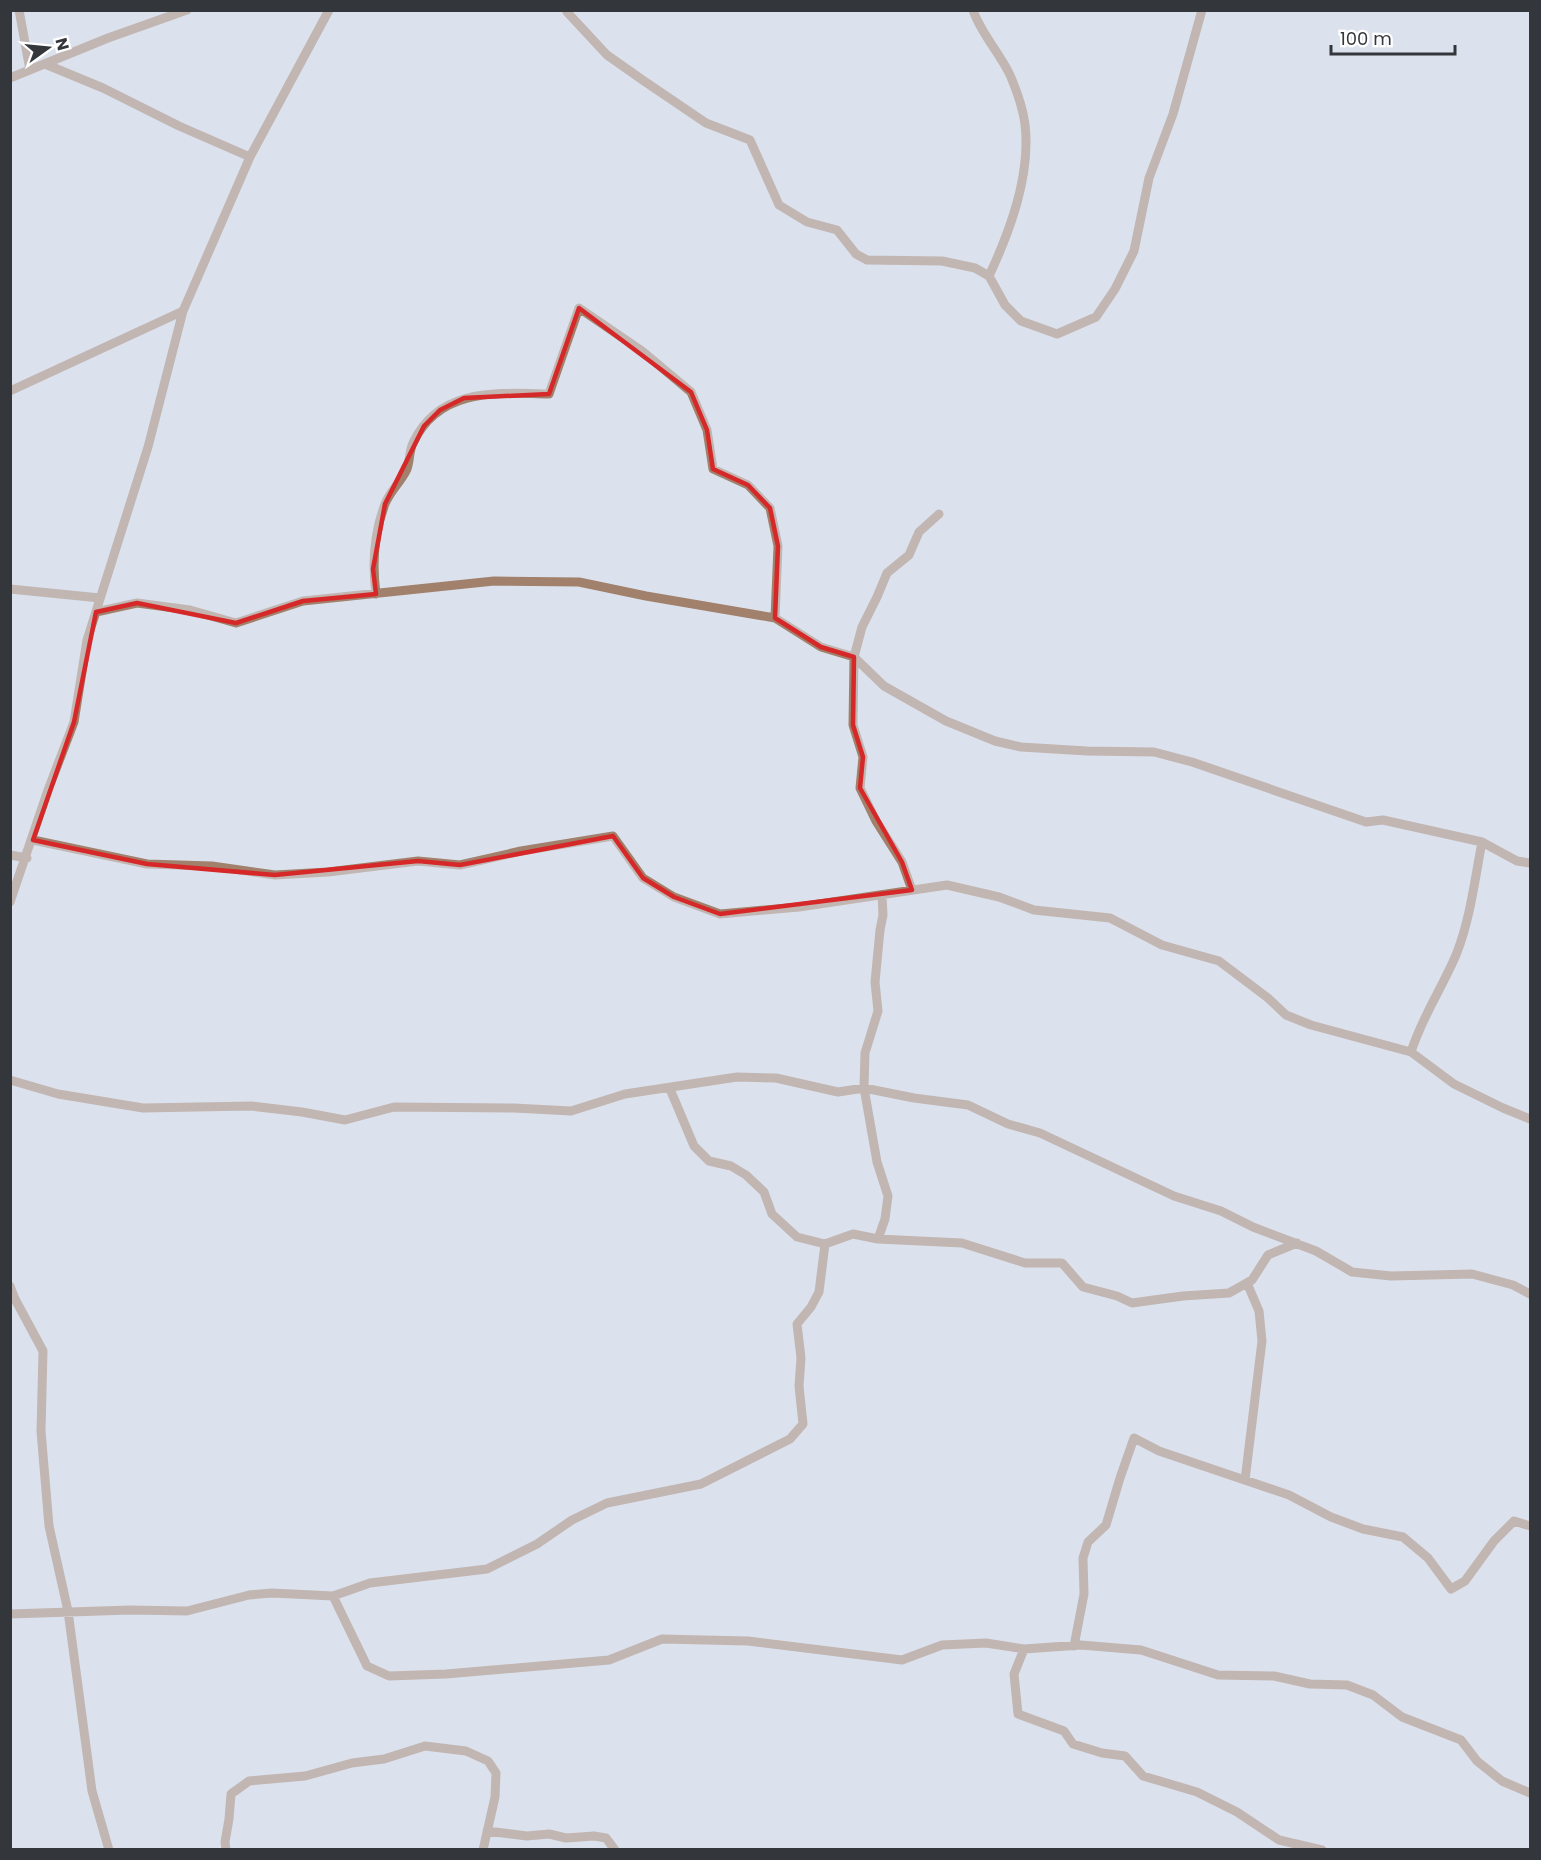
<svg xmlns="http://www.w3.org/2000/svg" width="1541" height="1860" font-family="Poppins,sans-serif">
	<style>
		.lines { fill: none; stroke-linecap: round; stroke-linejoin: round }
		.minor { stroke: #a1816c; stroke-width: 9 }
		.marked { fill: none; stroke: #d62828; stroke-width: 4.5; stroke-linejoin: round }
	</style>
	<rect width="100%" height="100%" fill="#dce2ed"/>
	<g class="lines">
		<path class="minor" d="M19,10L30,70
			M569,10L567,12L607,55L644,81L706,123L750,140L779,205L807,222L837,230L856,254L867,260L942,261L975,268L989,276L1005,305L1021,321L1057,334L1096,317L1115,289L1134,251L1149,178L1173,114L1202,10
			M973,10C981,34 1000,53 1010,75C1016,89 1023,109 1025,124C1031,175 1010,231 989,276
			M45,64L103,88L179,126L250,157
			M10,78L108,38L187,10
			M10,391L183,311
			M10,589L100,598
			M376,594C372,564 374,533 385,504C390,491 401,482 407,469C410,461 409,451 413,443C439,387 498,393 549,394L579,308L642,351L691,392L707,430L713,469L748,485L770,508L778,546L775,618
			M96,612L137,603L190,610L236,623L303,601L494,581L579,582L646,596L775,618L821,647L854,657L884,686L946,721L995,741L1021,747L1087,751L1154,752L1192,762L1366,822L1383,820L1482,842L1517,861L1530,863
			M33,840L147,864L212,866L275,875L328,872L418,861L460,865L521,851L613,836L643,878L674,897L720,914L799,907L947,885L999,897L1034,910L1110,918L1162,945L1219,961L1268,998L1286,1015L1311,1025L1411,1052L1454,1084L1503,1108L1530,1119
			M10,855L27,858
			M912,890L902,862L876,821L860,788L863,757L853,725L854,657L862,627L877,597L887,573L909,555L919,532L939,514
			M10,902L48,790L74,722L87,640L148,447L183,311L250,157L329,10
			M1411,1052C1422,1017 1442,988 1456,955C1470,921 1475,878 1482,842
			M10,1080L58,1094L143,1108L251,1106L302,1112L345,1120L394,1107L514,1108L571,1111L625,1094L737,1077L776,1078L838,1092L864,1088L914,1098L968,1105L1008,1124L1040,1133L1174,1196L1221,1211L1253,1227L1316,1251L1352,1272L1391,1276L1472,1274L1513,1285L1530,1294
			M670,1089L694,1146L709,1161L731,1166L746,1175L764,1192L772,1214L797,1237L825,1244
			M878,1239L962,1243L1025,1263H1062L1083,1287L1117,1296L1132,1303L1183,1296L1229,1293L1252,1280L1268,1255L1297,1243
			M10,1286L15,1299L43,1351L41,1431L49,1526L68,1611L92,1791L109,1850
			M1245,1480L1262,1341L1259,1311L1247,1283
			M333,1596L367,1666L389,1676L446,1674L609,1660L662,1639L748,1641L902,1660L942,1645L986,1643L1024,1649L1081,1645L1141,1650L1218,1675L1274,1676L1310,1684L1347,1685L1373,1695L1402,1717L1461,1740L1477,1761L1502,1781L1530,1793
			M10,1614L130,1610L187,1611L249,1595L272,1593L333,1596L370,1583L487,1569L537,1544L572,1520L607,1503L701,1484L790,1439L803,1424L799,1386L801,1358L797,1324L811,1307L819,1292L825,1244L853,1234L878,1239L885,1219L888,1196L877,1162L864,1088L865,1053L878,1011L875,982L880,930L883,915L882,895
			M1074,1646L1084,1594L1083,1558L1088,1542L1106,1525L1120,1478L1134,1438L1159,1451L1289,1495L1331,1517L1363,1529L1403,1537L1428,1558L1451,1589L1465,1581L1494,1541L1514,1521L1530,1526
			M1024,1649L1014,1674L1018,1714L1064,1731L1073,1744L1102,1753L1125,1756L1143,1776L1197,1792L1237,1812L1279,1840L1322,1850
			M487,1831L527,1836L549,1834L566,1838L594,1836L606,1838L615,1850
			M226,1850L225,1842L229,1819L231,1794L249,1781L305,1776L352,1763L384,1759L425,1746L466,1751L488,1761L496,1773L495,1797L483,1850"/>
	</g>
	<path d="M0 0H1541V1860H0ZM579,308L691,392L707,430L713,469L748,485L770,508L778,546L775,618L821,647L854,657L853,725L863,757L860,788L902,862L912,890L720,914L674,897L643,878L613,836L460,865L418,861L275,875L147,864L33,840L74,722L96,612L137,603L236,623L303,601L376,594L373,569L385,504L424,426L440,410L464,398L549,394Z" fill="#dce2ed" fill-opacity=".55" fill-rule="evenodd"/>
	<path class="marked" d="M579,308L691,392L707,430L713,469L748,485L770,508L778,546L775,618L821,647L854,657L853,725L863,757L860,788L902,862L912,890L720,914L674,897L643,878L613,836L460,865L418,861L275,875L147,864L33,840L74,722L96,612L137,603L236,623L303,601L376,594L373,569L385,504L424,426L440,410L464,398L549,394Z"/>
	<rect width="1541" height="1860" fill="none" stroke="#33363a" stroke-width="24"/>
	<g transform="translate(48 48) rotate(75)" stroke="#ffffff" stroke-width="4.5" paint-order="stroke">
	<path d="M0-4.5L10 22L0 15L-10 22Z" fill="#33363a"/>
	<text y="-9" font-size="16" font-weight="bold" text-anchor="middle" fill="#33363a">N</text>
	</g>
	<path d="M1331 45v9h124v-9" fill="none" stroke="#33363a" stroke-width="3"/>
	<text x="1340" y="45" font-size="18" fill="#33363a" stroke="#ffffff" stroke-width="4.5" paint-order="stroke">100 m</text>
</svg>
